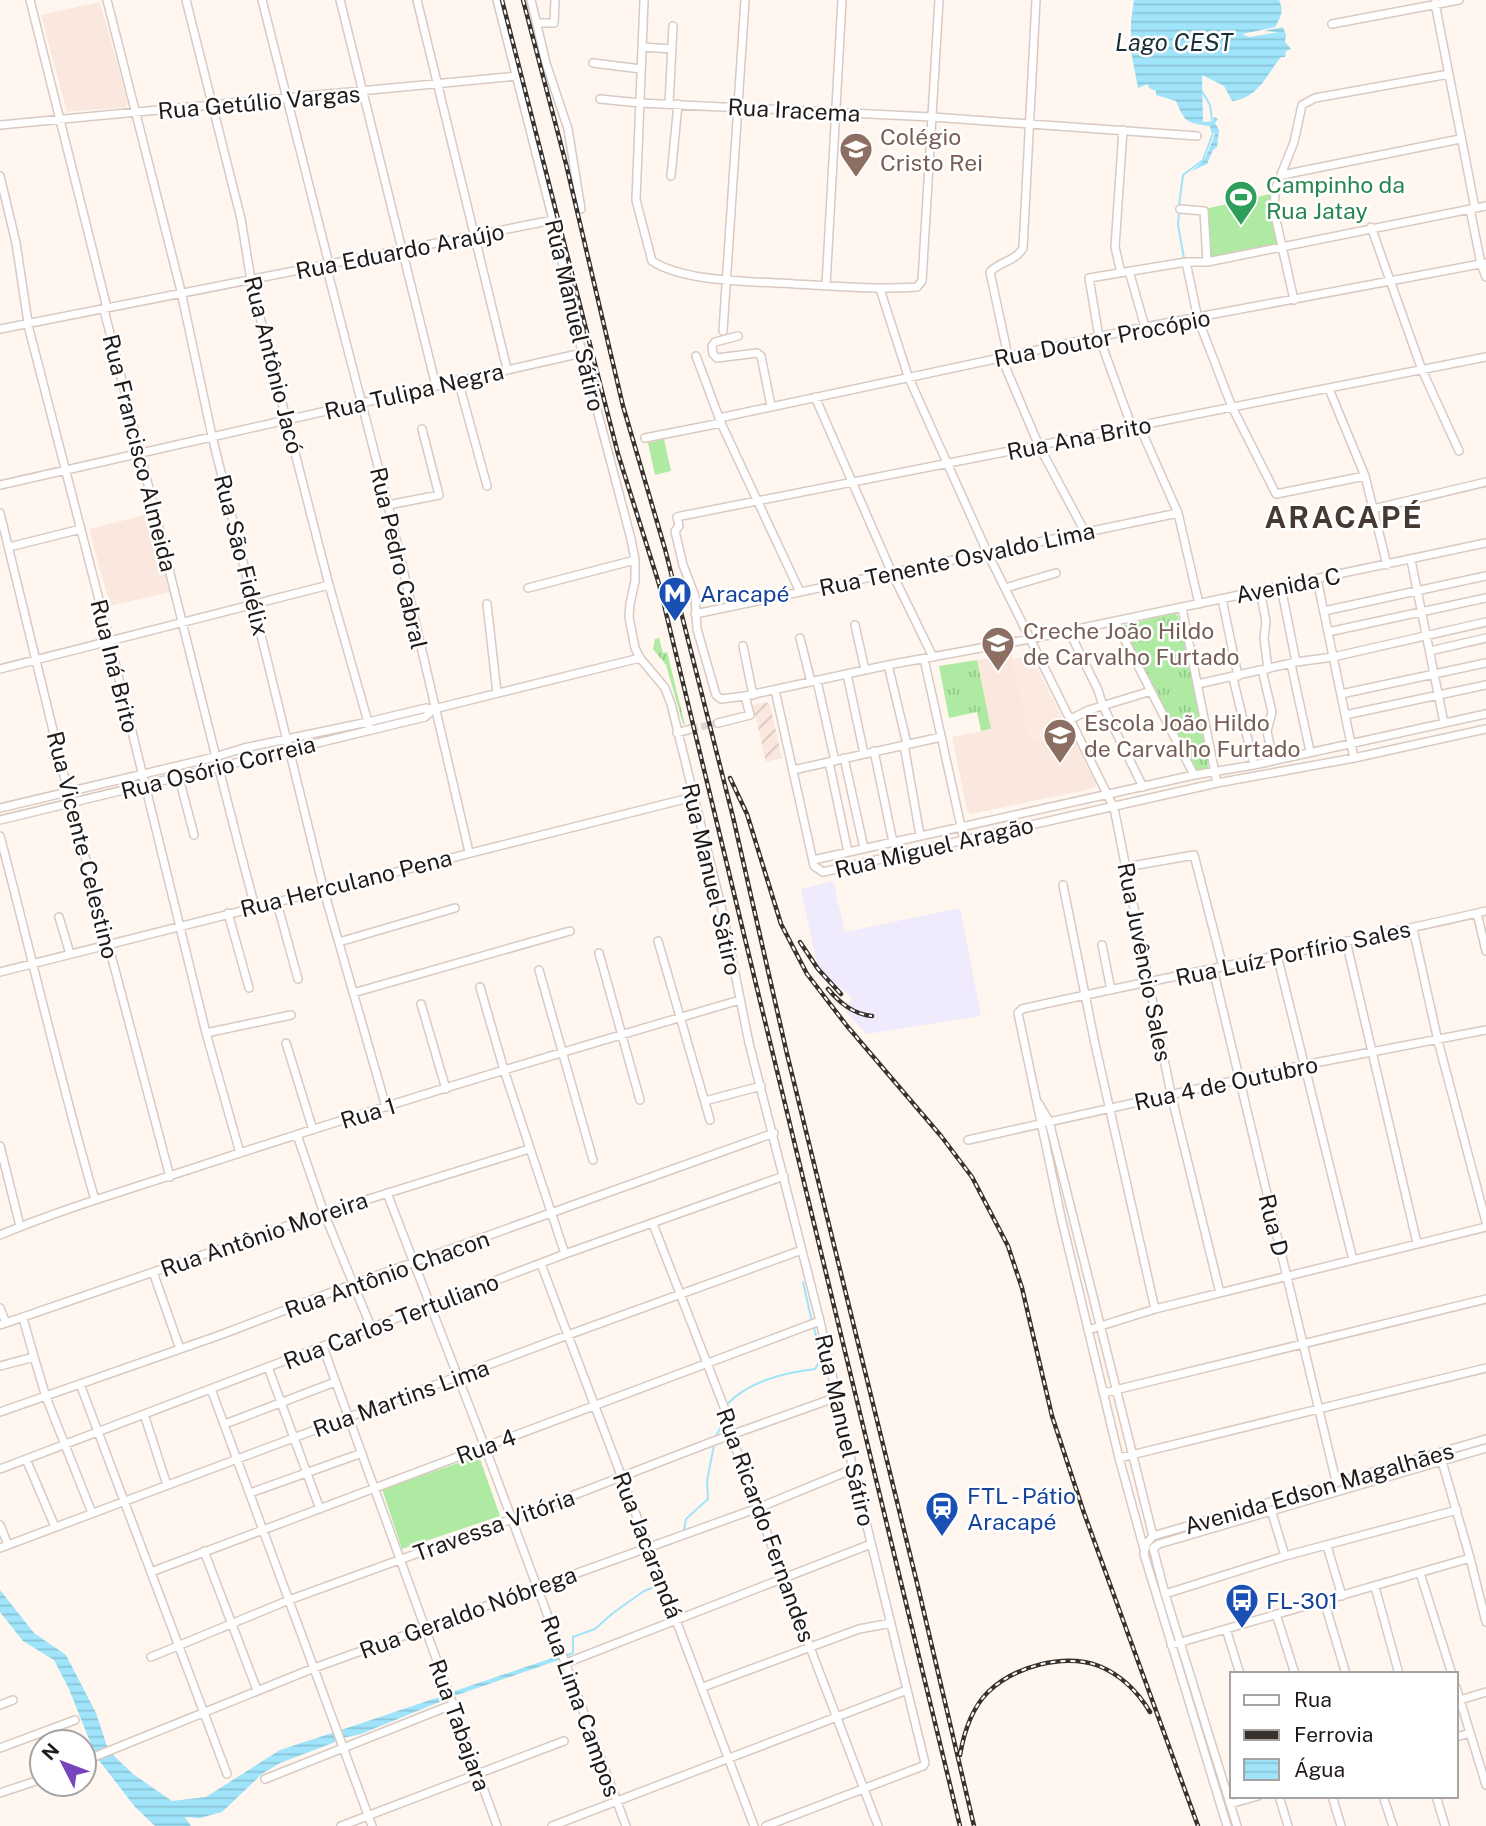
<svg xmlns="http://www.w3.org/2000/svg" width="1486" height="1826" font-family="'Public Sans',sans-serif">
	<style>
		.commercial { fill: #efebfd }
		.industrial { fill: url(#industrial-furrows) }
		.built { fill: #fae8de }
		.medical { fill: #fceae0 }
		.grass { fill: url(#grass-tufts) }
		.pitch { fill: #aeeaa2 }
		.water { fill: url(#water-rules) }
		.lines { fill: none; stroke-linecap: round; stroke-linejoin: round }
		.stream { stroke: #9fe4fa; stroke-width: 2 }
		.minor-tunnel { stroke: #ded5d0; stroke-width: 7; stroke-dasharray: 7 3.5; stroke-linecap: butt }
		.minor-casing { stroke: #d9cac1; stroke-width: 10 }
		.minor { stroke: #fff; stroke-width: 7 }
		.rail-casing { stroke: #38322f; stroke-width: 4.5 }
		.rail { stroke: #fff; stroke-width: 2; stroke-dasharray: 5; stroke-linecap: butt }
		.labels { text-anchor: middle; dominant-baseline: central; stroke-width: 5; stroke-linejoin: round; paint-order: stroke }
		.street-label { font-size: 23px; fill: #201b18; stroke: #fff }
		.education-label { font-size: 23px; fill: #785e54; stroke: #fff; text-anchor: start }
		.leisure-label { font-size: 23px; fill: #27864d; stroke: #fff; text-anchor: start }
		.transit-label { font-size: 23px; fill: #164399; stroke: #fff; text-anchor: start }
		.water-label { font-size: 24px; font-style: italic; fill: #1a3037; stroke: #fff }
		.district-label { font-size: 30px; font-weight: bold; letter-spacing: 2px; fill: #453932; stroke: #fff }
	</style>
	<defs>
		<pattern id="industrial-furrows" width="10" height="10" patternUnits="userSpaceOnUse" patternTransform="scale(1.75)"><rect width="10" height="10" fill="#fae8de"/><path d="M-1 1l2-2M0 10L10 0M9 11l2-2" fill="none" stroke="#d6c6be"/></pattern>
		<pattern id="grass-tufts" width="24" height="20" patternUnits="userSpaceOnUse" patternTransform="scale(1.75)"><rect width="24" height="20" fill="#aeeaa2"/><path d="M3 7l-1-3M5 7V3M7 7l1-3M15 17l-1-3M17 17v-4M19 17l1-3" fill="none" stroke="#95c88b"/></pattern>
		<pattern id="water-rules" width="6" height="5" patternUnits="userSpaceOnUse" patternTransform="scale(1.75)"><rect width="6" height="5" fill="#9fe4fa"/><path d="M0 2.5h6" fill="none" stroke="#89c3d6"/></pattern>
	</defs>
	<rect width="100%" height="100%" fill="#fff6f0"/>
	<path class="commercial" d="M833,881L845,932L960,908L981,1016L866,1034L845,1010L852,998L830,979L817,964L803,899L801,889Z"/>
	<path class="industrial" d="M766,702L770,705L782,758L766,762L753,705Z"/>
	<path class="built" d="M100,2L128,103L126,107L67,112L41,15Z
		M149,514L170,592L110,606L89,529Z
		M1012,654L1030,741L1070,733L1096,783L1095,788L971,814L967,810L952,737L991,729L977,660Z"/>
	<path class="medical" d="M1030,655L1070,733L1030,741L1013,659Z"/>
	<path class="grass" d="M1174,613L1178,616L1209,755L1208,769L1201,773L1197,770L1123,629L1125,625Z
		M659,638L663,653L667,652L685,725L683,724L666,665L653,649L655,639Z
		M977,660L991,729L981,731L977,712L949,718L939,666Z"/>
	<path class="pitch" d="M1270,194L1279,246L1208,260L1205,209Z
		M664,439L671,471L655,475L648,443Z
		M479,1456L500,1516L402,1549L382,1489Z"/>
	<path class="water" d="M1134,0H1279C1284,10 1281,17 1275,27L1242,34L1249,37L1279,32L1264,31L1283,27L1286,35L1285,42L1291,49L1286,51L1285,57H1281C1266,75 1259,98 1232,101L1224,86L1202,75L1203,122L1213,121L1214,117L1218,119L1215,123L1219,130L1217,147L1213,150L1207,164L1192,171L1205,159L1215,134L1211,132L1210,126C1187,123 1185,123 1176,101L1156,95V91L1149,88L1148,84L1138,88L1131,51V21Z
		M0,1590L34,1633L66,1655L96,1713L108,1749L95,1754L69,1689L54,1660L23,1641L0,1612Z
		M561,1655L562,1659L457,1695H454L452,1692Z
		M448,1694L449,1698L361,1734L343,1738L341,1730Z
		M335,1732L338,1741L280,1763L262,1774L222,1812L200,1818L185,1817L191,1826H155L135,1807L98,1759L111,1753L133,1774L172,1801L206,1797L280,1750Z"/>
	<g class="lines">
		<path class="stream" d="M1203,93L1210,105L1212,120
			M1179,206L1183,175L1203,160L1213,133
			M1179,212L1178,225L1184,258
			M803,1282L812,1322
			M726,1405C750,1381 782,1373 815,1369L821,1359L814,1328
			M714,1439L720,1429L722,1409
			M684,1530L686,1519L708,1499L707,1481L714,1445
			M655,1556V1549L673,1543
			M565,1656L573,1653V1637L595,1629L613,1613L644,1591L660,1585"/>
		<path class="minor-tunnel" d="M691,729L718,723"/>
		<defs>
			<path id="minor" d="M30,0L106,304L105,314C156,511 202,710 255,907
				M107,0L180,287L212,436L324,891L386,1107
				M186,0L241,219L252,286L329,585L370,729
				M262,0L329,264
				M340,0L436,386
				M417,0L507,369
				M497,0L553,220L582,353L631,539L635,560V581L630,604L629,617L635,648L640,658L665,688L671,704L723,914L749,1043L820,1321L853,1469L925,1763L923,1766L766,1826
				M531,0L546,63L568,129L581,209
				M644,0L636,200L652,261C686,283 754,281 794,284C835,286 875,290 917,287L922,281L939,0
				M1435,3L1475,208
				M537,23H554L555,0
				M1332,24L1459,0
				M642,47L672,49
				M593,63L641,69
				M600,99L640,103L932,117L1197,136
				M669,104L673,26
				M0,125L517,76
				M1282,175L1460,139
				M0,176L16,243L29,329L110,642L206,1033L240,1153
				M671,176L678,104
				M1180,209L1204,211L1207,262
				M1470,209L1481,264L1486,277
				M1371,227L1422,370L1459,451
				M1186,262L1198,319L1232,407L1276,494L1365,476
				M326,265L388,505L469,852
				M1129,271L1145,327
				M1121,273L1115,247L1123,130
				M826,285L842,0
				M880,289L908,376L988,554L1114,808L1171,1094L1220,1293
				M1294,300L1274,211L1275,190L1294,142L1302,105L1315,98L1449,74
				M0,329L553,220
				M723,331L745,0
				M738,336L715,342L712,346L713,354L717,358L757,353L761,356L771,406
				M696,356L721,423L800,592
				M1008,356L990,272C999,262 1016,261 1023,248L1036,0
				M1486,357L681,516L677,517L679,526L675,531L683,565L695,596L697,629L716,695L721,699L745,696L888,665L1030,639L1486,543
				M1002,359L1039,446L1085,532
				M458,380L487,486
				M1329,389L1365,476L1387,565
				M815,397L892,573L933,657
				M719,418L1145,327L1486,263
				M645,438L721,423
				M0,485L582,353
				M388,505L439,495L422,429
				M1373,509L1486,482
				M0,513L71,804L170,1177
				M9,547L81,529
				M1411,560L1444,723
				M1317,579L1354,758
				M1281,587L1296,662
				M528,588L635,560
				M1005,588L1056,573
				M1260,590L1266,622L1264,638L1268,669
				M1222,599L1238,676
				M487,604L497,693
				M1199,604L1178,513L1142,432L1130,422L1099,337L1089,278L1186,262H1207L1486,206
				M1182,608L1217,783
				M1324,611L1486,576
				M695,614L1178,513
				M1115,621L1194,775
				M855,625L865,670
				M1069,631L1098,690L1103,706L1143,787
				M1328,632L1486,598
				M800,638L811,682
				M743,646L753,695
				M1430,651L1486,638
				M924,659L964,840
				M1291,664L1310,751
				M888,665L907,744
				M0,669L329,585
				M1262,670L1272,712L1267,731L1273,761
				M847,674L864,754
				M1233,678L1254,765
				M817,681L835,761
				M1198,684L1296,662L1333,657L1486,622
				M775,690L814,866L823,872L1217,783L1354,758L1486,729
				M1341,694L1486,663
				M1345,715L1486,685
				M1071,719L1089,710L1151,691
				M718,723L750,715L745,696
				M677,733L691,729
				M904,745L920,835
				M874,751L893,842
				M844,758L864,848
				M829,762L848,852
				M793,770L941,737
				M179,778L194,835
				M0,808L215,757L244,748L368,722L426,708L434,709L640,658
				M0,820L425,717L434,709
				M0,836C32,957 60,1080 95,1200
				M813,860L1194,775L1254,765L1486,714
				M1126,867L1194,855L1223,967
				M1063,885L1095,1044L1155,1309
				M277,903L298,979
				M228,913L249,988
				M1477,913L1486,951
				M59,917L70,954
				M1413,929L1438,1041L1486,1222
				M658,941L710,1120
				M1346,941L1417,1243
				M339,942L455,908
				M1102,945L1111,990
				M599,953L640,1100
				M1277,955L1353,1260
				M1213,969L1336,1481
				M539,970L593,1160
				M0,972L693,797
				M480,987L504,1070L565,1254
				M353,993L570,931
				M421,1004L446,1089
				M206,1033L291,1015
				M286,1043L313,1130
				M705,1101L761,1086
				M1039,1104L1049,1121L1153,1536
				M297,1135L324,1213L371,1327
				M968,1140L1304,1065L1486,1030
				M0,1146L20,1226
				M387,1193L485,1447L626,1826
				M653,1224L724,1407L731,1435L784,1579L878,1826
				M0,1235C67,1207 137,1187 206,1164C383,1106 561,1052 740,1000
				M541,1264L754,1826
				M153,1272L180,1349
				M0,1308L6,1323
				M23,1318L34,1357
				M0,1325L324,1213L529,1149
				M1088,1330L1155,1309L1486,1227
				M323,1347L497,1826
				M0,1366L34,1357L46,1397L92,1513
				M268,1367L320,1509
				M80,1384L227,1774
				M211,1389L372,1826
				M1103,1393L1486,1299
				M0,1412L223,1334L353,1284L774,1133
				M144,1414L167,1485
				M225,1424L335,1382
				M1119,1458L1486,1368
				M1441,1458L1470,1558L1486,1622
				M26,1459L55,1527
				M0,1469L565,1254L784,1176
				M250,1493L362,1453
				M1271,1510L1285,1556
				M0,1525L8,1545
				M1153,1536L1486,1439
				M1153,1536L1146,1544L1144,1554L1227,1826
				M1327,1546L1342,1596
				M0,1548L568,1335L802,1250
				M1144,1549L1119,1458L1061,1217L1018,1013L1022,1009C1176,974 1332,947 1486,911
				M204,1551L257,1690
				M151,1572L820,1321
				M1420,1573L1452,1674
				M1375,1587L1399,1674
				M1165,1594L1285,1556L1457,1510
				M1324,1601L1346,1674
				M1276,1614L1295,1674
				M1226,1629L1240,1674
				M1171,1645L1470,1558
				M151,1657L289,1600L512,1519L714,1441L837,1397
				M566,1663L871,1544
				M703,1687L859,1629L891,1623
				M1456,1687L1486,1785
				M1460,1700L1486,1692
				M0,1705L13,1700
				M1456,1737L1470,1733
				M0,1748L75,1720
				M84,1761L314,1668L758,1508L853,1469
				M265,1779L454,1704
				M0,1793L42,1779
				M1279,1796L1288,1826
				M1332,1796L1341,1826
				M1383,1796L1393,1826
				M1436,1796L1445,1826
				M1230,1804L1258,1796
				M341,1826L564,1741
				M552,1826L907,1690
				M1237,1826L1165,1594L1153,1548L1159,1544L1486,1448"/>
		</defs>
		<use href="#minor" class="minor-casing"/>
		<use href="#minor" class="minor"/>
		<defs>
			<path id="rail" d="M502,0L618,454L659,584L960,1826
				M523,0L566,164L623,406L665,549L733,817L787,1054L918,1587L974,1826
				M730,778L747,814L781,924L807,974L847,1026L941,1136L972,1177L1008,1246L1022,1288L1052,1416L1084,1513L1198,1826
				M800,942L818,969L841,994
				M828,989C840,1003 853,1014 872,1016
				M960,1755C964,1732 972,1708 988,1692C1015,1666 1064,1653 1099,1666C1121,1675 1138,1692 1150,1712"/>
		</defs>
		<use href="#rail" class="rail-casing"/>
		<use href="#rail" class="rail"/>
	</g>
	<defs>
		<symbol id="school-pin" viewBox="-11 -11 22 30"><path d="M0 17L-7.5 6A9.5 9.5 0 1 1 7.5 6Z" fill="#8d6e63" stroke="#fff"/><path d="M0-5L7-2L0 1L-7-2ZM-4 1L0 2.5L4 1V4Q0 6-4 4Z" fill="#fff"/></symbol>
		<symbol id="stadium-pin" viewBox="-11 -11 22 30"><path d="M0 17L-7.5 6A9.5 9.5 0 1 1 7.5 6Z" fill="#2e9e5b" stroke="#fff"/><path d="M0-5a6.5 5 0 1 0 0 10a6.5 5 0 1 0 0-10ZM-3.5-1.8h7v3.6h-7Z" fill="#fff"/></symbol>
		<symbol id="metro-pin" viewBox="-11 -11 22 30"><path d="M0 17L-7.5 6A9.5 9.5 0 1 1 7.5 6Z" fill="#1a4fb4" stroke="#fff"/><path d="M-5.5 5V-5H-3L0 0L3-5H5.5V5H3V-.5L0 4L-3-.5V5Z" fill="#fff"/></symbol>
		<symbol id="station-pin" viewBox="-11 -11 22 30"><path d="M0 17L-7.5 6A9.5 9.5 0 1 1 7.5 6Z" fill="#1a4fb4" stroke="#fff"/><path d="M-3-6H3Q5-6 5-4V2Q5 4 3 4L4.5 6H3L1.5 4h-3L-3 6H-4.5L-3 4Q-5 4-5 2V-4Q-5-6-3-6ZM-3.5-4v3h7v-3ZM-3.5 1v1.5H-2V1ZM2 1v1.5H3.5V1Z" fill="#fff"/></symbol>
		<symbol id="bus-pin" viewBox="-11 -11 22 30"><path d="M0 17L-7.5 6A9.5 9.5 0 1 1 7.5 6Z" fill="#1a4fb4" stroke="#fff"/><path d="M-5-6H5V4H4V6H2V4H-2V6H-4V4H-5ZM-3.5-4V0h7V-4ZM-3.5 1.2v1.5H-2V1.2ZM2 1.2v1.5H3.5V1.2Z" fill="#fff"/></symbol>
	</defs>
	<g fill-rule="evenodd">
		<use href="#school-pin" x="837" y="130" width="38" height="52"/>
		<use href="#stadium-pin" x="1222" y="178" width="38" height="52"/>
		<use href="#metro-pin" x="656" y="574" width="38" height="52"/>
		<use href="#school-pin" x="979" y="624" width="38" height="52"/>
		<use href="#school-pin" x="1041" y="716" width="38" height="52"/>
		<use href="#station-pin" x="923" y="1489" width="38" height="52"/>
		<use href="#bus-pin" x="1223" y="1581" width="38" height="52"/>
	</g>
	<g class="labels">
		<g class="street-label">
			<text transform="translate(259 102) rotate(-5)">Rua Getúlio Vargas</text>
			<text transform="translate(794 110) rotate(3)">Rua Iracema</text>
			<text transform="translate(400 251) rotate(-11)">Rua Eduardo Araújo</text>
			<text transform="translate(575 315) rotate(77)">Rua Manuel Sátiro</text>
			<text transform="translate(1102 338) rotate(-11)">Rua Doutor Procópio</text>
			<text transform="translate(274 365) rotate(76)">Rua Antônio Jacó</text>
			<text transform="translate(414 391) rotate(-13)">Rua Tulipa Negra</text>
			<text transform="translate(1079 438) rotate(-11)">Rua Ana Brito</text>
			<text transform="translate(140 453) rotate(76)">Rua Francisco Almeida</text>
			<text transform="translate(242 555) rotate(76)">Rua São Fidélix</text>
			<text transform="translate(399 558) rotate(77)">Rua Pedro Cabral</text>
			<text transform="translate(957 559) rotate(-12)">Rua Tenente Osvaldo Lima</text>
			<text transform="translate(1288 585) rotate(-11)">Avenida C</text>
			<text transform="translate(115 666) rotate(76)">Rua Iná Brito</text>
			<text transform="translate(218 767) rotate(-14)">Rua Osório Correia</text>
			<text transform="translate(83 845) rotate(76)">Rua Vicente Celestino</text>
			<text transform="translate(934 847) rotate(-13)">Rua Miguel Aragão</text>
			<text transform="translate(712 879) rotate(77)">Rua Manuel Sátiro</text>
			<text transform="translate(346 883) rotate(-14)">Rua Herculano Pena</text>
			<text transform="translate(1293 953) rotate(-12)">Rua Luíz Porfírio Sales</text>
			<text transform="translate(1145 962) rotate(79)">Rua Juvêncio Sales</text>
			<text transform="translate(1226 1083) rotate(-12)">Rua 4 de Outubro</text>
			<text transform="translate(368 1113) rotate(-17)">Rua 1</text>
			<text transform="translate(1274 1225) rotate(76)">Rua D</text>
			<text transform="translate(264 1234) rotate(-19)">Rua Antônio Moreira</text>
			<text transform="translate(387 1274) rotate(-20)">Rua Antônio Chacon</text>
			<text transform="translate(391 1321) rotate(-21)">Rua Carlos Tertuliano</text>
			<text transform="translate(401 1398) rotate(-20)">Rua Martins Lima</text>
			<text transform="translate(845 1430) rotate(77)">Rua Manuel Sátiro</text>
			<text transform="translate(486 1446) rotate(-20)">Rua 4</text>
			<text transform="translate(1319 1488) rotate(-16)">Avenida Edson Magalhães</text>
			<text transform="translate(494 1525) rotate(-20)">Travessa Vitória</text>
			<text transform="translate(766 1525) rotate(70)">Rua Ricardo Fernandes</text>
			<text transform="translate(648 1545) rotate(69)">Rua Jacarandá</text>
			<text transform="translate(468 1612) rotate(-20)">Rua Geraldo Nóbrega</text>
			<text transform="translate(581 1706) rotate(70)">Rua Lima Campos</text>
			<text transform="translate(460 1725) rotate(70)">Rua Tabajara</text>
		</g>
		<g class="education-label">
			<text x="880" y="136">Colégio<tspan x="880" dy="26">Cristo Rei</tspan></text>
			<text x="1023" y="630">Creche João Hildo<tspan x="1023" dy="26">de Carvalho Furtado</tspan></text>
			<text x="1084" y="722">Escola João Hildo<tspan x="1084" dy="26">de Carvalho Furtado</tspan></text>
		</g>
		<g class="leisure-label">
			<text x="1266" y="184">Campinho da<tspan x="1266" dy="26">Rua Jatay</tspan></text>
		</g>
		<g class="transit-label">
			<text x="700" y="593">Aracapé</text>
			<text x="967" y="1495">FTL - Pátio<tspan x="967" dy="26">Aracapé</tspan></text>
			<text x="1266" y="1600">FL-301</text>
		</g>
		<g class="water-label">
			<text x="1174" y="42">Lago CEST</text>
		</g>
		<g class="district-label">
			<text x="1344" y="517">ARACAPÉ</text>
		</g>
	</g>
	<rect x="1230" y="1672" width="228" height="126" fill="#ffffff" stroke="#a6a4a3" stroke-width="2"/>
	<rect x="1244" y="1695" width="35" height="10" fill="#ffffff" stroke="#a6a4a3" stroke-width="2"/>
	<text x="1294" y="1707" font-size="21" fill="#201b18">Rua</text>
	<rect x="1244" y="1730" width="35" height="10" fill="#38322f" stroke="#a6a4a3" stroke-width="2"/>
	<text x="1294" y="1742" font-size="21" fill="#201b18">Ferrovia</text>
	<rect x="1244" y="1759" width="35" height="21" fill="url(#water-rules)" stroke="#a6a4a3" stroke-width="2"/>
	<text x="1294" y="1777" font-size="21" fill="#201b18">Água</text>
	<g transform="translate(63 1763) rotate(312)"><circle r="33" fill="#ffffff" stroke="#a6a4a3" stroke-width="2"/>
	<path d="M0-5L12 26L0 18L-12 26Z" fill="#7744bc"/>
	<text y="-10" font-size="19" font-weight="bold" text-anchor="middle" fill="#201b18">N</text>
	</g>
</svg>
